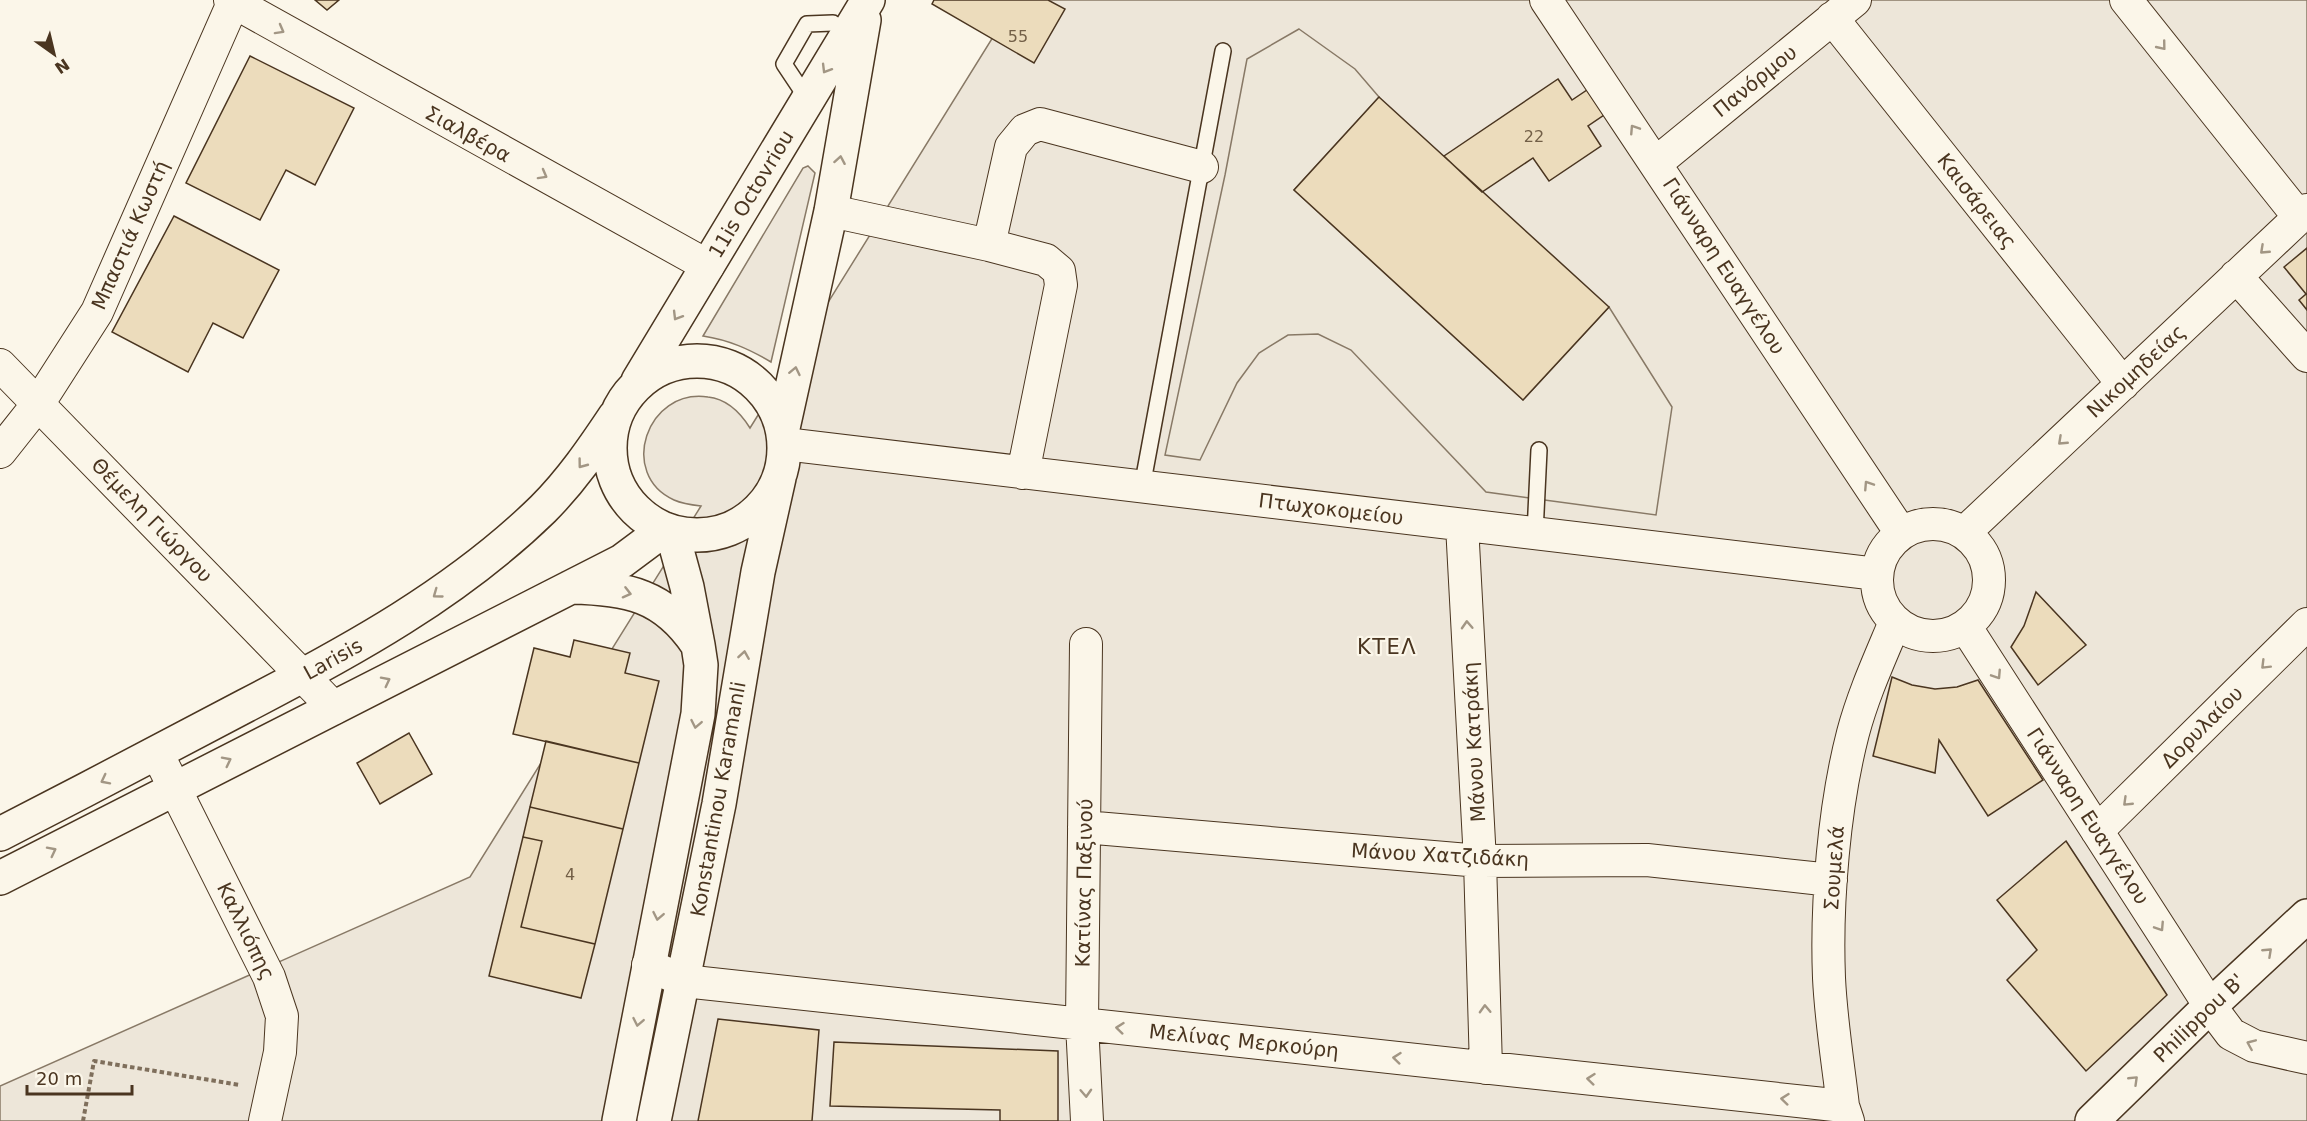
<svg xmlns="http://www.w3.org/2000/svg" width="2307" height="1121" font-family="'DejaVu Sans',sans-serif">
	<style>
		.green { fill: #ede6d9; stroke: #887966; stroke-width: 1.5 }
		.parking { fill: #ede7d9; stroke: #887966; stroke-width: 1.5 }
		.building { fill: #ecdcbc; stroke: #4a3520; stroke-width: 1.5 }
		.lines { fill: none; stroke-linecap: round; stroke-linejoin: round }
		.lane-casing { stroke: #4a3520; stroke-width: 18 }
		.street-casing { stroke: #4a3520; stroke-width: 34 }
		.secondary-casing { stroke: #4a3520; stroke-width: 36 }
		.primary-casing { stroke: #4a3520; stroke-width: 36 }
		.path { stroke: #7f6f5c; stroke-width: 4; stroke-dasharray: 4.5 3; stroke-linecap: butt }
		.lane { stroke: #fbf6e9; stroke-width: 15 }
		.street { stroke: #fbf6e9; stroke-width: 32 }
		.secondary { stroke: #fbf6e9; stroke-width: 33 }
		.primary { stroke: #fbf6e9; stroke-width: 33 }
		.oneway { stroke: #a29684 }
		.labels { text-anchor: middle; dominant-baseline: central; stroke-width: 4.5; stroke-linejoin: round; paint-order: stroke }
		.number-label { font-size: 16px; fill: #725f47 }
		.street-label { font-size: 20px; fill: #4a3520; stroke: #fbf6e9 }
		.neighbourhood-label { font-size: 21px; letter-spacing: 1.5px; fill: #4a3520; stroke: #fbf6e9 }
	</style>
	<rect width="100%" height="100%" fill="#fbf6e9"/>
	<path class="green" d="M1016,0H2307V1121H0V1086L470,877L701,506C692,505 683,504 674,500C618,475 646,388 708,397C727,399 740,412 750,428Z
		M808,166L815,173L771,362C749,349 729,340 703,336L803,168Z"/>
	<path class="parking" d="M1299,29L1355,69L1379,97L1294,190L1523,400L1609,307L1672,407L1656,515L1486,492L1351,350L1318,334L1288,335L1259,353L1237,383L1200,460L1165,455L1225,175L1247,59Z"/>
	<path class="building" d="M315,0H339L327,10Z
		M934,0H1048L1065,9L1034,63L932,4Z
		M250,56L354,108L315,185L286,170L260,220L186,183Z
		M1558,79L1572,100L1587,90L1604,115L1588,126L1601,146L1549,181L1533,158L1482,192L1444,156Z
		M1379,97L1609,307L1523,400L1294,190Z
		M174,216L279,270L243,338L213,323L188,372L112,332Z
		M2307,248V310L2299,300L2306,294L2284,267Z
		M2036,592L2086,645L2038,685L2011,647L2024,626Z
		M574,640L630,653L625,673L659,681L639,763L513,734L534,648L570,657Z
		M1892,677L1912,685L1935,689L1957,687L1978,680L2043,780L1988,816L1939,740L1935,773L1873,756Z
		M409,733L432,774L380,804L357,763Z
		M546,741L639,763L623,829L530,807Z
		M530,807L623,829L595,944L521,927L542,841L523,837Z
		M523,837L542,841L521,927L595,944L581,998L489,976Z
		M2066,841L2167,995L2086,1071L2007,980L2037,950L1997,900Z
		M718,1019L819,1030L812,1121H698Z
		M834,1042L1058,1051V1121H1000V1110L830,1106Z"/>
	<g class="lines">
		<defs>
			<path id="lane" d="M808,100L784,64L807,24L833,23
				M1142,487L1223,51
				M1535,533L1539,450"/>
			<path id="street" d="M230,0L708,266
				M1546,0L1901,533
				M2126,0L2299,217
				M1832,18L2123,384
				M1656,163L1855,0
				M831,211L989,245L1046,260L1059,271L1061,285L1023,473
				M989,245L1011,147L1025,130L1040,124L1202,167
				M2236,276L2307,356
				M0,365L334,708
				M785,444L1877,574
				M0,452L38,404L97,312L233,3
				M1877 580a56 56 0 1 1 112 0a56 56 0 1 1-112 0Z
				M1462,525L1480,861L1486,1068
				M1964,533L2307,210
				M1965,626L2210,1006L2231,1034L2254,1046L2307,1058
				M1086,644L1082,1024L1087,1121
				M157,753L269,977L282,1016L280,1052L265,1121
				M1084,827L1480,861L1647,860L1831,880
				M2097,831L2307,624
				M648,965L684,981L1843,1106
				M1848,1121L1843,1106C1838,1063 1831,1021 1829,978C1826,903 1834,806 1853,733C1863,695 1880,658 1895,622"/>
			<path id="secondary" d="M2092,1121L2210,1006L2307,916"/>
			<path id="primary" d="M610 448a87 87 0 1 1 174 0a87 87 0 1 1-174 0Z
				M638,381L868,0
				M783,428L831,211L864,20
				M571,587C627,588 664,595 697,644
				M0,834C82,792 164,749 245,706C351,651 457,593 543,509C571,481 593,449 615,416
				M0,878L622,561L665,529
				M619,1121L698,714L701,665L698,645L687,587L672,532
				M654,1121L719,804L758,572L779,478"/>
		</defs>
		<use href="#lane" class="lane-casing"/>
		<use href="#street" class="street-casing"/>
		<use href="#secondary" class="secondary-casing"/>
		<use href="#primary" class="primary-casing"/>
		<path class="path" d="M83,1121L94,1061L240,1085"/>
		<use href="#lane" class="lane"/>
		<use href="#street" class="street"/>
		<use href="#secondary" class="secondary"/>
		<use href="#primary" class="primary"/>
	</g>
	<defs><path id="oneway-chevron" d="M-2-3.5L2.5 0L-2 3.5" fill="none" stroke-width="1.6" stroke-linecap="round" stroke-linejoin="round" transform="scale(1.5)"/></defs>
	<g class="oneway">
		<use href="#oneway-chevron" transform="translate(280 30) rotate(29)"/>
		<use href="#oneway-chevron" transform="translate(2162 46) rotate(51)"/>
		<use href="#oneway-chevron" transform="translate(826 69) rotate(121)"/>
		<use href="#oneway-chevron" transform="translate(1634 129) rotate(-123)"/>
		<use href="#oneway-chevron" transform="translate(840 160) rotate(-80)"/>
		<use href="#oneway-chevron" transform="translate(543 175) rotate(29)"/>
		<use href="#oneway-chevron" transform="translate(2264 250) rotate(137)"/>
		<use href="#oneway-chevron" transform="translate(677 316) rotate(121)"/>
		<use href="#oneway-chevron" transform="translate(795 371) rotate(-78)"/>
		<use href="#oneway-chevron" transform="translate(2062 441) rotate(137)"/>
		<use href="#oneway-chevron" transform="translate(582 464) rotate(127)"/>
		<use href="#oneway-chevron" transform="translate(1868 485) rotate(-123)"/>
		<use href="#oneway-chevron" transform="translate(627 593) rotate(14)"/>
		<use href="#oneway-chevron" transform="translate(437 594) rotate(144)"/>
		<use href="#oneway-chevron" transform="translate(1467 625) rotate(-93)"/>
		<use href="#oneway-chevron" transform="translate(744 655) rotate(-81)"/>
		<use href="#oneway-chevron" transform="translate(2265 665) rotate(135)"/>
		<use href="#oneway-chevron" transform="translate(1997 675) rotate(57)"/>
		<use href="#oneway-chevron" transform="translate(386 681) rotate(-27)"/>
		<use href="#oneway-chevron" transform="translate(696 724) rotate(101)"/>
		<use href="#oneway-chevron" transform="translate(227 761) rotate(-27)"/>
		<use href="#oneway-chevron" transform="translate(105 780) rotate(153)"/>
		<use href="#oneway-chevron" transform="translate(2127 802) rotate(136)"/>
		<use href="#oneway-chevron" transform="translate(52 851) rotate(-27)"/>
		<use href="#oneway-chevron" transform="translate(658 916) rotate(101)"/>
		<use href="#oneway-chevron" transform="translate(2160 927) rotate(57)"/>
		<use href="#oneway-chevron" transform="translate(2268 952) rotate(-43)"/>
		<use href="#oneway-chevron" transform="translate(1485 1009) rotate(-92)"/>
		<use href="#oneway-chevron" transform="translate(638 1022) rotate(101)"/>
		<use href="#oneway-chevron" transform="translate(1120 1028) rotate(-174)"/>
		<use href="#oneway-chevron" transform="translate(2251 1044) rotate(-157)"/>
		<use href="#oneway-chevron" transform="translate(1397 1058) rotate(-174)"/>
		<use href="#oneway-chevron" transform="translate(1591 1079) rotate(-174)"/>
		<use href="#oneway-chevron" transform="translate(2134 1080) rotate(-44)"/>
		<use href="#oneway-chevron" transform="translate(1086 1093) rotate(87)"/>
		<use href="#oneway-chevron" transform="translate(1785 1099) rotate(-174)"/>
	</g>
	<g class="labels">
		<g class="number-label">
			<text x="1018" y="36">55</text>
			<text x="1534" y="136">22</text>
			<text x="570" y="874">4</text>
		</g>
		<g class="street-label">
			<text transform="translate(1755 81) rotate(-39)">Πανόρμου</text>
			<text transform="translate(468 134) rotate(29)">Σιαλβέρα</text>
			<text transform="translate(751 194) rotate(-59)">11is Octovriou</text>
			<text transform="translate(1977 201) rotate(52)">Καισάρειας</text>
			<text transform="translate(130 235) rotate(-66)">Μπαστιά Κωστή</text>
			<text transform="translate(1724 266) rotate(57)">Γιάνναρη Ευαγγέλου</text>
			<text transform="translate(2136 371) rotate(-43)">Νικομηδείας</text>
			<text transform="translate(1331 509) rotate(7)">Πτωχοκομείου</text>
			<text transform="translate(152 520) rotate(46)">Θέμελη Γιώργου</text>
			<text transform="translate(333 659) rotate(-29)">Larisis</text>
			<text transform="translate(2202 727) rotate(-45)">Δορυλαίου</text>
			<text transform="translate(1474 742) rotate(-93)">Μάνου Κατράκη</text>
			<text transform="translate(718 799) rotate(-80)">Konstantinou Karamanli</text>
			<text transform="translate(2088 816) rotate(57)">Γιάνναρη Ευαγγέλου</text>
			<text transform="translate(1440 855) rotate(3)">Μάνου Χατζιδάκη</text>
			<text transform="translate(1834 868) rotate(-86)">Σουμελά</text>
			<text transform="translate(1084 883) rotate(-89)">Κατίνας Παξινού</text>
			<text transform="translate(246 931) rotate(64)">Καλλιόπης</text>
			<text transform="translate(2199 1018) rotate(-44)">Philippou B'</text>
			<text transform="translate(1244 1041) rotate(6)">Μελίνας Μερκούρη</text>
		</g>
		<g class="neighbourhood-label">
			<text x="1387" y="647">ΚΤΕΛ</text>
		</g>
	</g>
	<g transform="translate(54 54) rotate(146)" stroke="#fbf6e9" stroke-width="4.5" paint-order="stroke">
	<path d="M0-4.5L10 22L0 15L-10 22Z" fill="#4a3520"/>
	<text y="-9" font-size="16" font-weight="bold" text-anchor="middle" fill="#4a3520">N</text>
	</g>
	<path d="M27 1085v9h105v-9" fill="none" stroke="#4a3520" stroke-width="3"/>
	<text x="36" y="1085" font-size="18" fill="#4a3520" stroke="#fbf6e9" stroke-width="4.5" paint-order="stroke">20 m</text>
</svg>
